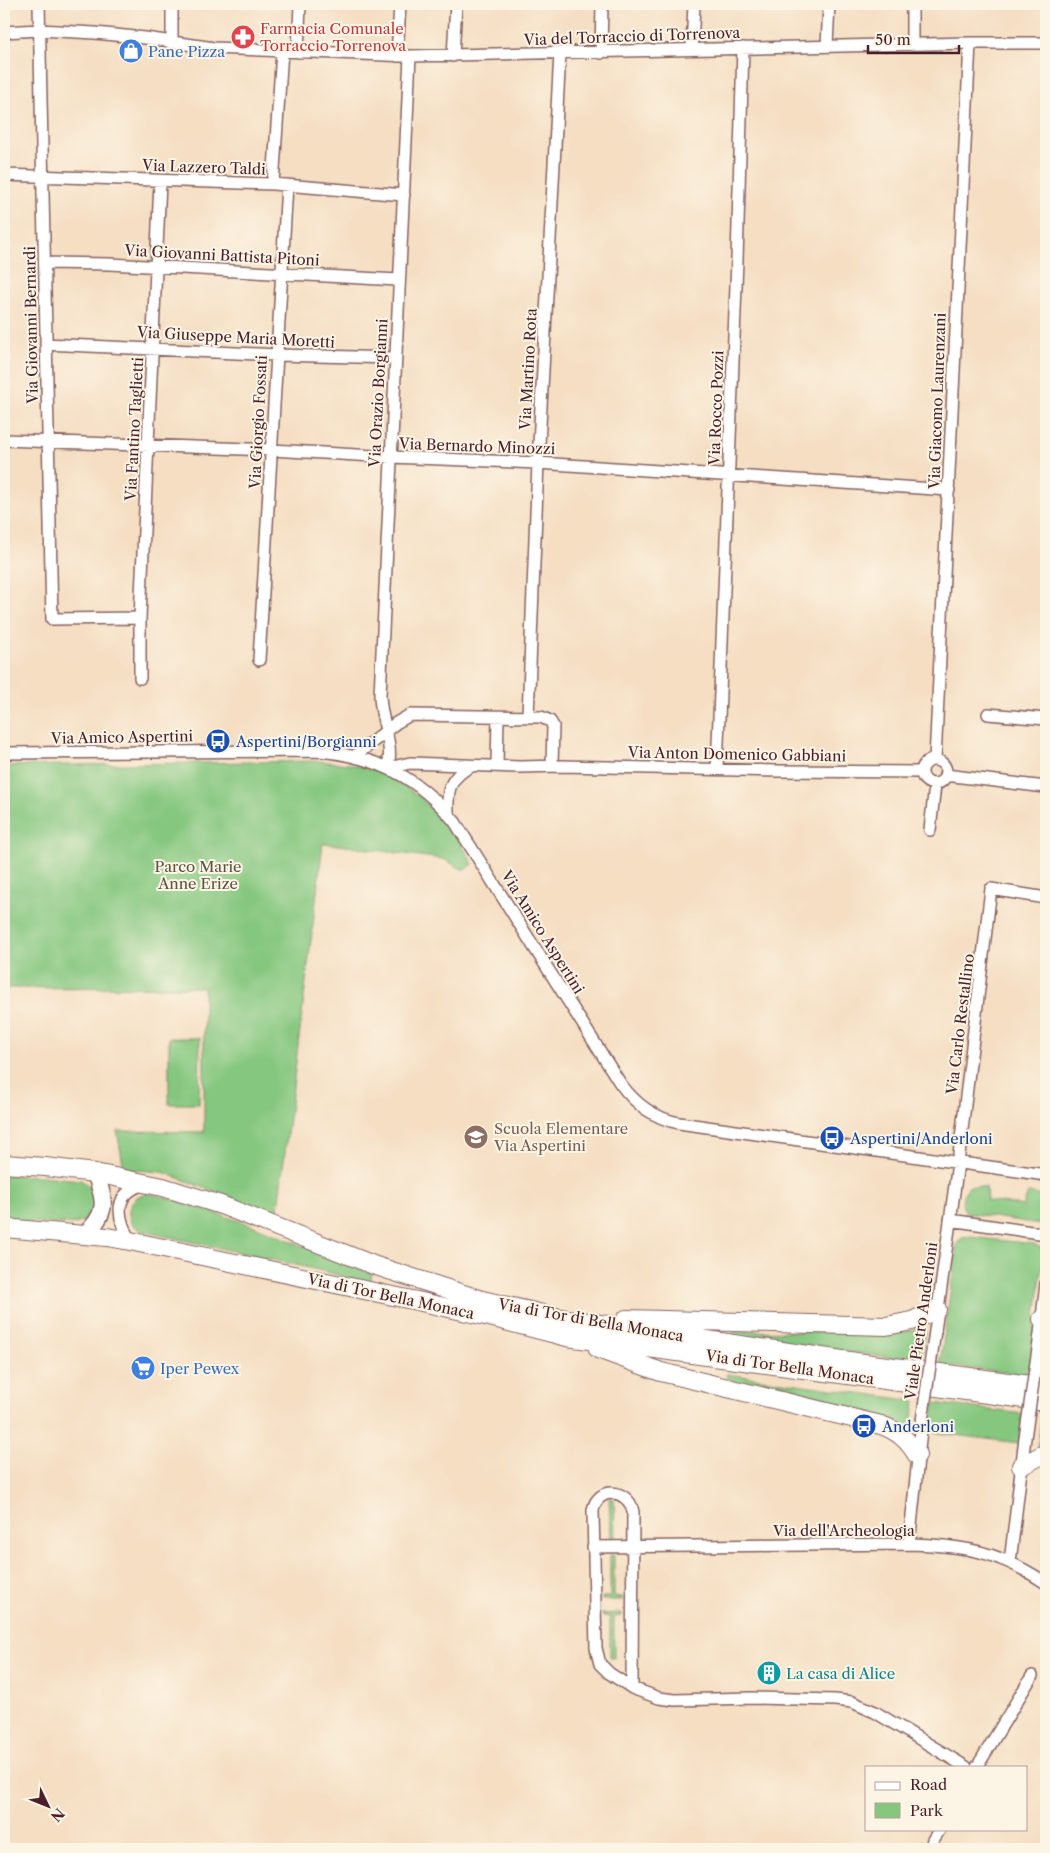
<svg xmlns="http://www.w3.org/2000/svg" width="1050" height="1853" font-family="'Libre Caslon Text',serif">
	<style>
		.green { fill: #85c77f; stroke: #687355 }
		.lines { fill: none; stroke-linecap: round; stroke-linejoin: round }
		.minor-casing { stroke: #866260; stroke-width: 14 }
		.secondary-casing { stroke: #866260; stroke-width: 19 }
		.primary-casing { stroke: #866260; stroke-width: 20 }
		.minor { stroke: #fff; stroke-width: 11 }
		.secondary { stroke: #fff; stroke-width: 16 }
		.primary { stroke: #fff; stroke-width: 18 }
		.minor-bridge-casing { stroke: #866260; stroke-width: 14; stroke-linecap: butt }
		.minor-bridge { stroke: #fff; stroke-width: 11 }
		.labels { text-anchor: middle; dominant-baseline: central; stroke-width: 4; stroke-linejoin: round; paint-order: stroke }
		.health-label { font-size: 15px; fill: #be3a42; stroke: #fcf5e5; text-anchor: start }
		.street-label { font-size: 15px; fill: #4a1f2b; stroke: #fcf5e5 }
		.shop-label { font-size: 15px; fill: #366cbe; stroke: #fcf5e5; text-anchor: start }
		.transit-label { font-size: 15px; fill: #164399; stroke: #fcf5e5; text-anchor: start }
		.park-label { font-size: 15px; fill: #5c5144; stroke: #fcf5e5 }
		.education-label { font-size: 15px; fill: #785e54; stroke: #fcf5e5; text-anchor: start }
		.culture-label { font-size: 15px; fill: #0d838f; stroke: #fcf5e5; text-anchor: start }
	</style>
	<rect width="100%" height="100%" fill="#fcf5e5"/>
	<filter id="ink" filterUnits="userSpaceOnUse"><feTurbulence type="fractalNoise" baseFrequency=".02" numOctaves="2"/><feDisplacementMap in="SourceGraphic" scale="10" xChannelSelector="R" yChannelSelector="G"/><feConvolveMatrix kernelMatrix="1 2 1 2 8 2 1 2 1" color-interpolation-filters="sRGB"/></filter>
	<filter id="wash" filterUnits="userSpaceOnUse"><feTurbulence type="fractalNoise" baseFrequency=".0096" numOctaves="4" result="noise"/><feDisplacementMap in="SourceGraphic" scale="20" xChannelSelector="R" yChannelSelector="G"/><feGaussianBlur stdDeviation="1.12" result="paint"/><feColorMatrix in="noise" values="0 0 0 0 0 0 0 0 0 0 0 0 0 0 0 0 0 1.4 0 .05"/><feComposite in="paint" operator="in"/></filter>
	<g filter="url(#wash)">
		<rect width="100%" height="100%" fill="#f5dec2"/>
		<path class="green" d="M318,761L349,764L387,773L422,799L457,837L473,864L464,870L443,859L323,843L277,1216L163,1172L124,1169L117,1131L204,1132V987L4,988V766Z
			M169,1038H200L199,1104H169Z
			M4,1175L42,1176L80,1180C90,1185 93,1190 95,1201C96,1210 91,1219 82,1222C70,1227 20,1221 4,1220Z
			M970,1186L986,1187L987,1201L1023,1206L1028,1193L1044,1196L1046,1197V1219L1040,1224L967,1213C959,1206 962,1192 970,1186Z
			M147,1193L176,1200L254,1226L372,1274L370,1283L314,1269L142,1231C122,1222 126,1197 147,1193Z
			M970,1237L1034,1244L1041,1248L1043,1258L1029,1375L940,1365L957,1244L962,1238Z
			M926,1326L921,1362L732,1336L733,1333L738,1331L901,1333Z
			M727,1374L915,1401L911,1432L903,1426L892,1420L764,1390L728,1379L726,1376Z
			M934,1403L1023,1414L1019,1443L930,1432Z
			M1042,1416L1046,1417V1446L1037,1450Z
			M609,1498H614L615,1543H611Z
			M610,1555H614V1596L622,1597V1600H602V1597H610Z
			M622,1613V1616L614,1617V1658H610V1617L602,1616V1614Z"/>
	</g>
	<g filter="url(#ink)">
		<g class="lines">
			<defs>
				<path id="minor" d="M39,4L52,619L140,618
					M912,4V45
					M4,32L39,30L95,33L145,38L214,48L410,56L970,43H1046
					M172,43V4
					M827,46L829,4
					M692,49L694,4
					M298,52L300,4
					M601,53L602,4
					M397,56L400,4
					M410,56L380,695C380,720 394,743 388,768L410,763L519,767L563,766L778,771L921,772
					M453,56L456,4
					M4,175L273,184L404,195
					M273,184L282,51
					M45,263L110,264L398,280
					M46,344L277,355L395,358
					M4,440L272,450L391,457L538,463L949,490
					M259,660L287,185
					M140,678V618L160,182
					M988,714L1046,719
					M528,716L538,463L560,53
					M4,753L320,751C378,757 418,777 455,822L620,1083C635,1104 653,1118 679,1123L1046,1175
					M355,756L396,723L410,715L541,717L550,721L553,726L552,766
					M922 772a12 12 0 1 1 24 0a12 12 0 1 1-24 0Z
					M935,760L970,43
					M497,766L498,717
					M717,769L737,260L743,48
					M945,775L1046,787
					M448,813C447,790 449,777 472,766
					M930,830L935,785
					M950,1220L1046,1234
					M130,1241C117,1217 112,1193 145,1184
					M935,1331L958,1163L991,889L1046,898
					M1039,1342L1046,1284
					M909,1544L922,1421
					M593,1547L909,1544C939,1545 973,1547 1001,1559C1017,1565 1032,1574 1046,1583
					M1010,1562L1025,1438
					M632,1688L633,1512C629,1488 596,1486 593,1511L596,1648L600,1664L609,1673L632,1688L659,1698L675,1700L752,1698L835,1700L852,1702L875,1712L966,1767
					M977,1767L1032,1676
					M930,1849L933,1840L940,1829"/>
				<path id="secondary" d="M84,1235C109,1213 105,1200 95,1173"/>
				<path id="primary" d="M4,1164L45,1167L95,1173L163,1187L221,1205L376,1266L482,1300L560,1318L849,1361L1046,1387
					M4,1228L107,1237L130,1241L417,1301L490,1317L567,1337L1046,1402
					M626,1319L886,1326L912,1321L937,1309
					M1042,1319L1046,1324
					M598,1349L661,1372L881,1425C898,1431 908,1440 917,1455
					M1021,1466L1046,1453"/>
			</defs>
			<use href="#minor" class="minor-casing"/>
			<use href="#secondary" class="secondary-casing"/>
			<use href="#primary" class="primary-casing"/>
			<use href="#minor" class="minor"/>
			<use href="#secondary" class="secondary"/>
			<use href="#primary" class="primary"/>
			<defs>
				<path id="minor-bridge" d="M922,1421L935,1331
					M1025,1438L1039,1342"/>
			</defs>
			<use href="#minor-bridge" class="minor-bridge-casing"/>
			<use href="#minor-bridge" class="minor-bridge"/>
		</g>
	</g>
	<defs>
		<symbol id="pharmacy-disc" viewBox="-11 -11 22 22"><circle r="9.5" fill="#e0444e" stroke="#fcf5e5"/><path d="M-2-6h4v4h4v4h-4v4h-4v-4h-4v-4h4Z" fill="#fff"/></symbol>
		<symbol id="shop-disc" viewBox="-11 -11 22 22"><circle r="9.5" fill="#3f7fe0" stroke="#fcf5e5"/><path d="M-5-2.5h2.3a2.7 3.5 0 0 1 5.4 0H5L5.5 6h-11ZM-1.5-2.5h3a1.5 2.3 0 0 0-3 0Z" fill="#fff"/></symbol>
		<symbol id="bus-disc" viewBox="-11 -11 22 22"><circle r="9.5" fill="#1a4fb4" stroke="#fcf5e5"/><path d="M-5-6H5V4H4V6H2V4H-2V6H-4V4H-5ZM-3.5-4V0h7V-4ZM-3.5 1.2v1.5H-2V1.2ZM2 1.2v1.5H3.5V1.2Z" fill="#fff"/></symbol>
		<symbol id="school-disc" viewBox="-11 -11 22 22"><circle r="9.5" fill="#8d6e63" stroke="#fcf5e5"/><path d="M0-5L7-2L0 1L-7-2ZM-4 1L0 2.5L4 1V4Q0 6-4 4Z" fill="#fff"/></symbol>
		<symbol id="supermarket-disc" viewBox="-11 -11 22 22"><circle r="9.5" fill="#3f7fe0" stroke="#fcf5e5"/><path d="M-6-5.5h2.5l.6 2H6L4.5 2H-2.5L-4.4-4H-6ZM-1.5 3.2a1.3 1.3 0 1 0 .1 0ZM3 3.2a1.3 1.3 0 1 0 .1 0Z" fill="#fff"/></symbol>
		<symbol id="building-disc" viewBox="-11 -11 22 22"><circle r="9.5" fill="#0f9aa8" stroke="#fcf5e5"/><path d="M-4-6H4V6H1V3H-1V6H-4ZM-2.5-4.3h1.7v1.8h-1.7ZM.8-4.3h1.7v1.8H.8ZM-2.5-1h1.7V.8h-1.7ZM.8-1h1.7V.8H.8Z" fill="#fff"/></symbol>
	</defs>
	<g fill-rule="evenodd">
		<use href="#pharmacy-disc" x="229" y="23" width="28" height="28"/>
		<use href="#shop-disc" x="117" y="37" width="28" height="28"/>
		<use href="#bus-disc" x="204" y="727" width="28" height="28"/>
		<use href="#school-disc" x="462" y="1123" width="28" height="28"/>
		<use href="#bus-disc" x="818" y="1124" width="28" height="28"/>
		<use href="#supermarket-disc" x="129" y="1354" width="28" height="28"/>
		<use href="#bus-disc" x="850" y="1412" width="28" height="28"/>
		<use href="#building-disc" x="755" y="1659" width="28" height="28"/>
	</g>
	<g class="labels">
		<g class="health-label">
			<text x="260" y="28">Farmacia Comunale<tspan x="260" dy="17">Torraccio Torrenova</tspan></text>
		</g>
		<g class="street-label">
			<text transform="translate(632 36) rotate(-2)">Via del Torraccio di Torrenova</text>
			<text transform="translate(204 167) rotate(2)">Via Lazzero Taldi</text>
			<text transform="translate(222 255) rotate(3)">Via Giovanni Battista Pitoni</text>
			<text transform="translate(31 325) rotate(-91)">Via Giovanni Bernardi</text>
			<text transform="translate(236 337) rotate(3)">Via Giuseppe Maria Moretti</text>
			<text transform="translate(528 369) rotate(-87)">Via Martino Rota</text>
			<text transform="translate(378 393) rotate(-87)">Via Orazio Borgianni</text>
			<text transform="translate(937 401) rotate(-88)">Via Giacomo Laurenzani</text>
			<text transform="translate(716 408) rotate(-88)">Via Rocco Pozzi</text>
			<text transform="translate(258 422) rotate(-87)">Via Giorgio Fossati</text>
			<text transform="translate(134 429) rotate(-87)">Via Fantino Taglietti</text>
			<text transform="translate(477 446) rotate(2)">Via Bernardo Minozzi</text>
			<text transform="translate(122 737) rotate(-1)">Via Amico Aspertini</text>
			<text transform="translate(737 754) rotate(1)">Via Anton Domenico Gabbiani</text>
			<text transform="translate(543 932) rotate(58)">Via Amico Aspertini</text>
			<text transform="translate(960 1024) rotate(-83)">Via Carlo Restallino</text>
			<text transform="translate(391 1296) rotate(12)">Via di Tor Bella Monaca</text>
			<text transform="translate(591 1320) rotate(10)">Via di Tor di Bella Monaca</text>
			<text transform="translate(921 1321) rotate(-82)">Viale Pietro Anderloni</text>
			<text transform="translate(790 1367) rotate(8)">Via di Tor Bella Monaca</text>
			<text x="844" y="1530">Via dell'Archeologia</text>
		</g>
		<g class="shop-label">
			<text x="148" y="51">Pane Pizza</text>
			<text x="160" y="1368">Iper Pewex</text>
		</g>
		<g class="transit-label">
			<text x="236" y="741">Aspertini/Borgianni</text>
			<text x="850" y="1138">Aspertini/Anderloni</text>
			<text x="882" y="1426">Anderloni</text>
		</g>
		<g class="park-label">
			<text x="198" y="866">Parco Marie<tspan x="198" dy="17">Anne Erize</tspan></text>
		</g>
		<g class="education-label">
			<text x="494" y="1128">Scuola Elementare<tspan x="494" dy="17">Via Aspertini</tspan></text>
		</g>
		<g class="culture-label">
			<text x="786" y="1673">La casa di Alice</text>
		</g>
	</g>
	<rect width="1050" height="1853" fill="none" stroke="#fcf5e5" stroke-width="20"/>
	<rect x="865" y="1766" width="162" height="65" fill="#fcf5e5" stroke="#b59f9b"/>
	<rect x="875" y="1782" width="25" height="8" fill="#ffffff" stroke="#b59f9b"/>
	<text x="910" y="1790" font-size="15" fill="#4a1f2b">Road</text>
	<rect x="875" y="1803" width="25" height="15" fill="#85c77f" stroke="#b59f9b"/>
	<text x="910" y="1816" font-size="15" fill="#4a1f2b">Park</text>
	<g transform="translate(48 1806) rotate(133)" stroke="#fcf5e5" stroke-width="4" paint-order="stroke">
	<path d="M0-4L9 19L0 12L-9 19Z" fill="#4a1f2b"/>
	<text y="-8" font-size="14" font-weight="bold" text-anchor="middle" fill="#4a1f2b">N</text>
	</g>
	<path d="M868 45v8h91v-8" fill="none" stroke="#4a1f2b" stroke-width="2.5"/>
	<text x="875" y="45" font-size="15" fill="#4a1f2b" stroke="#fcf5e5" stroke-width="4" paint-order="stroke">50 m</text>
</svg>
